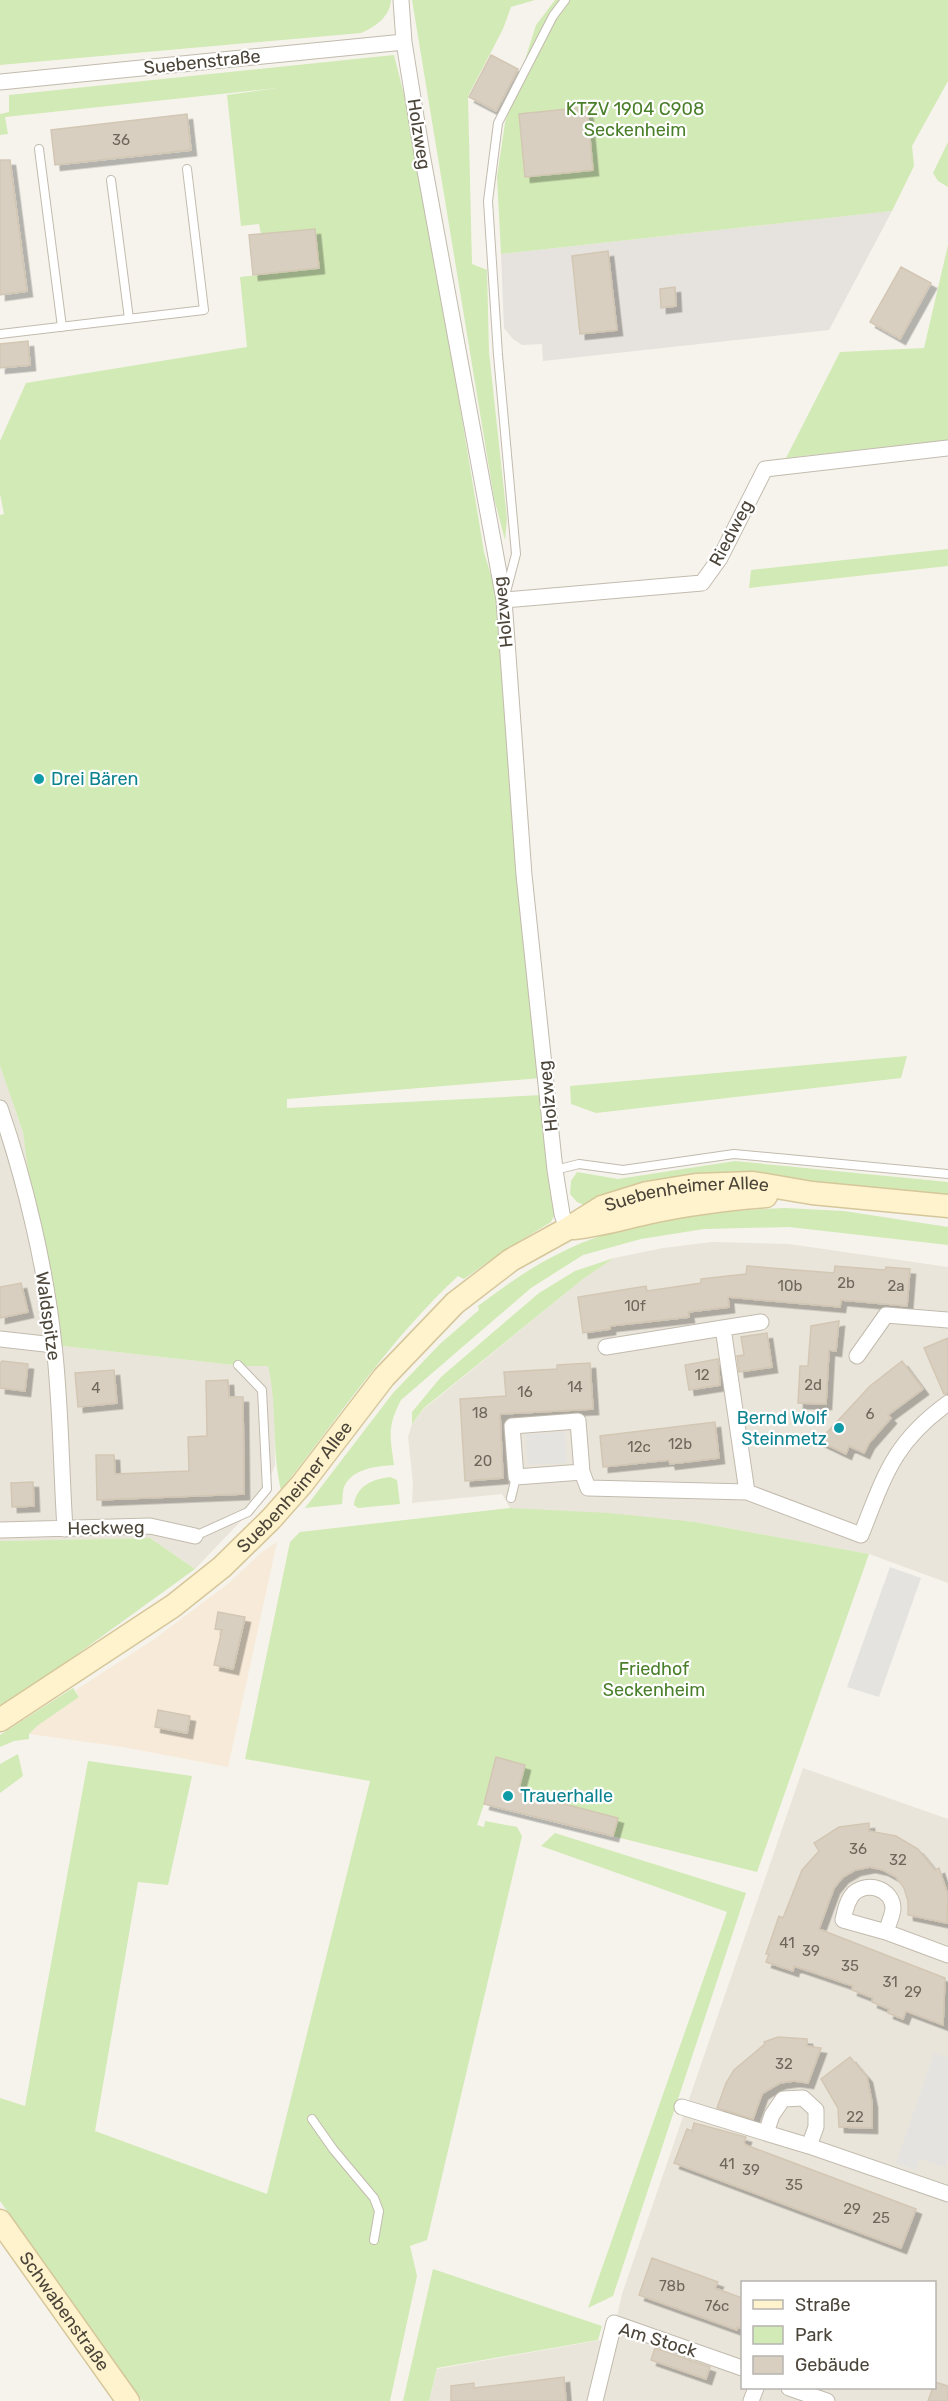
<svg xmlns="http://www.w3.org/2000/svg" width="948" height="2401" font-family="Rubik,sans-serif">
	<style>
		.residential { fill: #eae5da; fill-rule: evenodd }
		.commercial { fill: #f7ead8 }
		.industrial { fill: #e6e2dd }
		.green { fill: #d2eab5 }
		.parking { fill: #e5e3e0 }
		.building { fill: #d8cfc1; stroke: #d3c7b4; stroke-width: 1.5; filter: url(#shadow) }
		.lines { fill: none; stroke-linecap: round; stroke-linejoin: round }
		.lane-casing { stroke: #c2bbae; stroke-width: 10 }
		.street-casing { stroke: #c2bbae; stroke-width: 17 }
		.secondary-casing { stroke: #d6c79b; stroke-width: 25 }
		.lane { stroke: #fff; stroke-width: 8 }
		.street { stroke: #fff; stroke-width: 15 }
		.secondary { stroke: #fff3cd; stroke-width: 22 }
		.culture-dot { fill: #0f9aa8; stroke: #fff; stroke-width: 2 }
		.labels { text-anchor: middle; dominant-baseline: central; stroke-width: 4.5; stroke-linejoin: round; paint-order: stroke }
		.number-label { font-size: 15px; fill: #6e675b }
		.street-label { font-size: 18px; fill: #4b4439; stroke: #fff }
		.park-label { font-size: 18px; fill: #4a7f2a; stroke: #fff }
		.culture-label { font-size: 18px; fill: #0d838f; stroke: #fff; text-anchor: start }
	</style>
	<defs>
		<filter id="shadow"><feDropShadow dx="5.5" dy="5.5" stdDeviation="0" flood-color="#0004"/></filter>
	</defs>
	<rect width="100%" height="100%" fill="#f6f3ec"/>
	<path class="residential" d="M0,1066L23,1132L54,1345L235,1365L268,1366L274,1390L275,1465L261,1500L195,1569L150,1538L0,1541Z
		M712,1242L789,1244L948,1267V1583L869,1554L695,1522L510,1508L502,1494L412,1503L413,1483L408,1437L412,1424L424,1409L583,1279L614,1258L663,1248Z
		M803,1768L948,1819V2401H429L437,2369L612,2338L622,2294ZM742,2282H934V2388H742Z"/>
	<path class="commercial" d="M277,1542L228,1767L123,1747L29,1734L37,1726L79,1697L76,1690L153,1640L229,1583L263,1551Z"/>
	<path class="industrial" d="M892,211L829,330L543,361L542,344L522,345L513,339L504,328L501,254Z"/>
	<path class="green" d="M0,0H391C390,17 375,27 361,33L0,65Z
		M412,0H535L511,7L503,29L468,96L472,264L487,270L489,352L507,518L505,540L494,498Z
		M555,0H948V81L912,146L914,166L892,211L501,254L497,177L505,123L536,25Z
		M394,55L417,146L484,552L499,603L541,1078L287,1099V1108L542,1095L555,1214L551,1222L505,1250L464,1279L458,1276C390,1339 339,1417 281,1490C271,1448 278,1408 268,1366H243L54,1345L39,1254L23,1132L0,1066V515L4,514L0,494V441L26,383L247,347L240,277L319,268L315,229L261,234L259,224L241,226L227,95L277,88L5,117L8,134L0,135V114L9,112V95Z
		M948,142V187L938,181L933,173Z
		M948,245V440L786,458L840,352L924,348Z
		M948,549V566L749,588L751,570Z
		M907,1056L901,1078L596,1113L571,1104L570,1086Z
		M735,1161L948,1182V1200L827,1184L591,1208L577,1202L570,1194L571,1181L577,1172L618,1179Z
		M785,1208L844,1211L948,1227V1245L789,1227L704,1229L641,1239L583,1255L531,1288L401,1400C387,1427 390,1436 394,1465C378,1466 354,1468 345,1485C342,1489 343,1499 342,1504L305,1508L393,1393L440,1344L479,1310L478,1306C504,1287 529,1268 558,1254C622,1220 713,1211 785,1208Z
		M614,1258L583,1279L424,1408L412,1424V1412L441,1377L539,1293L575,1271Z
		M390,1477L397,1480L400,1504L358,1508L354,1505C356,1486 373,1479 390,1477Z
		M510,1508L609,1513L695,1522L869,1554L757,1872L484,1804L477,1825L484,1827L485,1821L517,1827L522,1836L427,2240L410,2246L417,2276L390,2401H142L0,2201V2098L25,2106L88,1761L192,1776L168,1885L138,1882L95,2131L267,2194L370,1781L245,1759L290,1542L300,1532Z
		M150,1538L195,1569L0,1710V1541Z
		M73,1688L79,1697L37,1726L29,1734V1739L14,1741L0,1747V1735Z
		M18,1754L23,1776L0,1793V1764Z
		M555,1833L746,1893L613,2296L588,2308L727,1912L541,1846Z
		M433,2269L602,2326L598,2340L437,2368L429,2401H403Z"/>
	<path class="parking" d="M565,1432L567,1463L528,1465L526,1434Z
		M890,1567L921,1578L879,1697L847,1687Z
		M934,2053L948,2058V2158L945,2167L920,2159L916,2170L896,2163Z"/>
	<path class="building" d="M491,55L518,69L496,111L469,97Z
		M587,107L593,170L525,177L519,114Z
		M187,114L191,150L55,165L51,130Z
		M0,160H10L27,291L0,295Z
		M315,229L319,268L253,275L249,235Z
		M608,251L617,330L580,334L572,256Z
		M901,267L931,283L900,339L870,322Z
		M675,287L676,306L661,308L660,289Z
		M28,341L30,365L0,368V344Z
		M747,1266L834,1273L835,1266L885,1270L886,1267L910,1269L907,1306L841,1300L840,1307L728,1297L729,1307L688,1312L689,1317L610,1326V1329L583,1333L578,1297L646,1286L647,1291L701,1283V1279L746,1274Z
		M21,1283L28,1312L0,1318V1287Z
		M839,1321L836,1351L829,1350L826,1404L798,1403L800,1366H808L811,1326Z
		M767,1333L772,1367L739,1372L737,1356L744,1355L741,1337Z
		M948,1338V1393L944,1394L924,1348Z
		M718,1359L720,1385L689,1390L685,1365Z
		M2,1361L28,1364L25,1391L0,1388V1364Z
		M902,1361L923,1389L888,1415L891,1418L869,1443L864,1453L849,1446L846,1454L819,1441L870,1386Z
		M590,1363L593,1409L500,1414L503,1478L465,1481L460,1399L506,1396L504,1372L557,1369V1365Z
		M114,1370L117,1403L78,1407L75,1373Z
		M228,1380L229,1397H243L244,1494L97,1500L96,1455H114L115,1474L189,1471L188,1437L207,1436L206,1381Z
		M715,1422L719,1458L670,1464L669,1460L603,1467L600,1436Z
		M33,1482L34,1506L12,1507L11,1483Z
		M218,1612L245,1617L233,1669L214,1665L222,1630L215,1629Z
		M158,1710L190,1716L187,1733L155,1727Z
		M496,1757L525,1765L518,1792L618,1818L613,1836L484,1804Z
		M869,1823V1831L896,1836L918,1849L935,1870L939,1868L948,1895L947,1923L908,1915V1901L904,1888L896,1877L883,1870L870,1867L855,1870L843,1877L834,1888L819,1929L945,1978L943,2025L906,2011L903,2019L888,2013L889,2009L872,2002L873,1998L852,1990L853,1986L794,1966L793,1971L766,1962L769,1954H766L779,1916L783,1918L802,1870L819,1851L814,1843L839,1827Z
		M778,2037L807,2039V2046L821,2048L808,2083L794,2081L780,2083L768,2090L762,2094L753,2119L717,2108L726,2083L734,2070L765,2044L764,2042Z
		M850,2057L867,2077L872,2102V2128L839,2127L838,2108L821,2079Z
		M694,2123L746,2137L744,2143L746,2145L916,2209L901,2248L674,2163L687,2129L692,2131Z
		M652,2258L718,2282L715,2288L742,2298V2329L737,2327V2330L639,2295Z
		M655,2348L710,2367L706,2379L651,2360Z
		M564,2377L566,2401H451V2386L474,2383V2388Z
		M935,2382L948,2386V2401H928Z"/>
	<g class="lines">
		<defs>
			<path id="lane" d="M39,149L62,327
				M111,180L129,319
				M0,334L204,310L187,169
				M506,592L516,554L498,355L488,201L498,123L553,16L565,0
				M555,1170L579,1164L623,1170L734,1154L948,1174
				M511,1498L516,1477
				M195,1536L248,1512L267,1489L262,1390L238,1365
				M312,2119L333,2149L374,2198L379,2211L374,2240"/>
			<path id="street" d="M401,0L404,42L422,154L504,600L524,875L555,1170L562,1214L567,1229
				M0,82L404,42
				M504,600L702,583L720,558L765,469L948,448
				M0,1108C25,1180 46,1269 54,1345C61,1406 61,1468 65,1529
				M0,1339L54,1345
				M606,1347L723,1328
				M857,1356L886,1315L948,1320
				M578,1421L582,1472L516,1477L512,1426Z
				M582,1472L588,1488L747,1492L861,1535C885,1475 893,1443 948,1403
				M747,1492L723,1328L761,1322
				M0,1530L150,1526L195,1536
				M886,1932C888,1925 892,1917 893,1909C893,1889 868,1881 854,1893C847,1900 845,1911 843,1920L886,1932L948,1955
				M682,2107L766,2133
				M809,2146L816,2127V2110L803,2098L783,2099L772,2115L766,2133L809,2146L948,2194
				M789,2388L827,2401
				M595,2401L614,2323L742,2368
				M751,2401L756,2388"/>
			<g id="secondary">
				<path d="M574,1228C602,1225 624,1218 651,1212C688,1204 728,1199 766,1196"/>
				<path id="s1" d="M0,1720L173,1606L222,1567L271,1519L302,1484L384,1377L455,1303L511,1260L567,1229L602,1207L647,1193L696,1185L753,1183L812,1193L948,1206"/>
				<path id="s2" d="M0,2221L128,2401"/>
			</g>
		</defs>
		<use href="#lane" class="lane-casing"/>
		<use href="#street" class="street-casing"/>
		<use href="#secondary" class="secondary-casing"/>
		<use href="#lane" class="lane"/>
		<use href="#street" class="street"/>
		<use href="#secondary" class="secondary"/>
	</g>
	<g class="culture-dot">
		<circle cx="39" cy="779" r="6"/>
		<circle cx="839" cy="1428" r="6"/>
		<circle cx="508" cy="1796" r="6"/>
	</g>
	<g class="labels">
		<g class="number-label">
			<text x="121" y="140">36</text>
			<text x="846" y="1283">2b</text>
			<text x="790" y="1286">10b</text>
			<text x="896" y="1286">2a</text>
			<text x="635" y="1306">10f</text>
			<text x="702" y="1375">12</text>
			<text x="813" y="1385">2d</text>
			<text x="575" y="1387">14</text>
			<text x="96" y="1388">4</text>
			<text x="525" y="1392">16</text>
			<text x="480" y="1413">18</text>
			<text x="870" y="1414">6</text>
			<text x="680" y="1444">12b</text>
			<text x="639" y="1447">12c</text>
			<text x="483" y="1461">20</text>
			<text x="858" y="1849">36</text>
			<text x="898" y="1860">32</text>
			<text x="787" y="1943">41</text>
			<text x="811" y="1951">39</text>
			<text x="850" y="1966">35</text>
			<text x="890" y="1982">31</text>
			<text x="913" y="1992">29</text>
			<text x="784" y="2064">32</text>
			<text x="855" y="2117">22</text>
			<text x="727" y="2164">41</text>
			<text x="751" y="2170">39</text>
			<text x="794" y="2185">35</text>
			<text x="852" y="2209">29</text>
			<text x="881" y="2218">25</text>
			<text x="672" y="2286">78b</text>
			<text x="717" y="2306">76c</text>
		</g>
		<g class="street-label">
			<text transform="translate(202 62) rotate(-6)">Suebenstraße</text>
			<text transform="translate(419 134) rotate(81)">Holzweg</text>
			<text transform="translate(731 533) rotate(-62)">Riedweg</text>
			<text transform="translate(503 612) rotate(-96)">Holzweg</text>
			<text transform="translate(548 1096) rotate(-96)">Holzweg</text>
			<text stroke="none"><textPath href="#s1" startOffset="885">Suebenheimer Allee</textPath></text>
			<text transform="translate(48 1316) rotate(82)">Waldspitze</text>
			<text stroke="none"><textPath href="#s1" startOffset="378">Suebenheimer Allee</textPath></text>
			<text transform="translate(106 1528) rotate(-1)">Heckweg</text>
			<text stroke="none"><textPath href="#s2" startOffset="111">Schwabenstraße</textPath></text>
			<text transform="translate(658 2340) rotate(17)">Am Stock</text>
		</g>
		<g class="park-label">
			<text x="635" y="109">KTZV 1904 C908<tspan x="635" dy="21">Seckenheim</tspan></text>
			<text x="654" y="1669">Friedhof<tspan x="654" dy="21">Seckenheim</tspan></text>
		</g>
		<g class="culture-label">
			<text x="51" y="779">Drei Bären</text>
			<text x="827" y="1418" text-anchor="end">Bernd Wolf<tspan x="827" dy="21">Steinmetz</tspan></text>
			<text x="520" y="1796">Trauerhalle</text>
		</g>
	</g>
	<rect x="741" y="2281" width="195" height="108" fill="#ffffff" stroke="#b7b4b0" stroke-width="1.5"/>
	<rect x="753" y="2300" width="30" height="9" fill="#fff3cd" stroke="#b7b4b0" stroke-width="1.5"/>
	<text x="795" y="2311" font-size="18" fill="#4b4439">Straße</text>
	<rect x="753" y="2326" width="30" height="18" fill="#d2eab5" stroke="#b7b4b0" stroke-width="1.5"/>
	<text x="795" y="2341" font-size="18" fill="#4b4439">Park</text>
	<rect x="753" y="2356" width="30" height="18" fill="#d8cfc1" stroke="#b7b4b0" stroke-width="1.5"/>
	<text x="795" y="2371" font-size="18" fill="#4b4439">Gebäude</text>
</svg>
